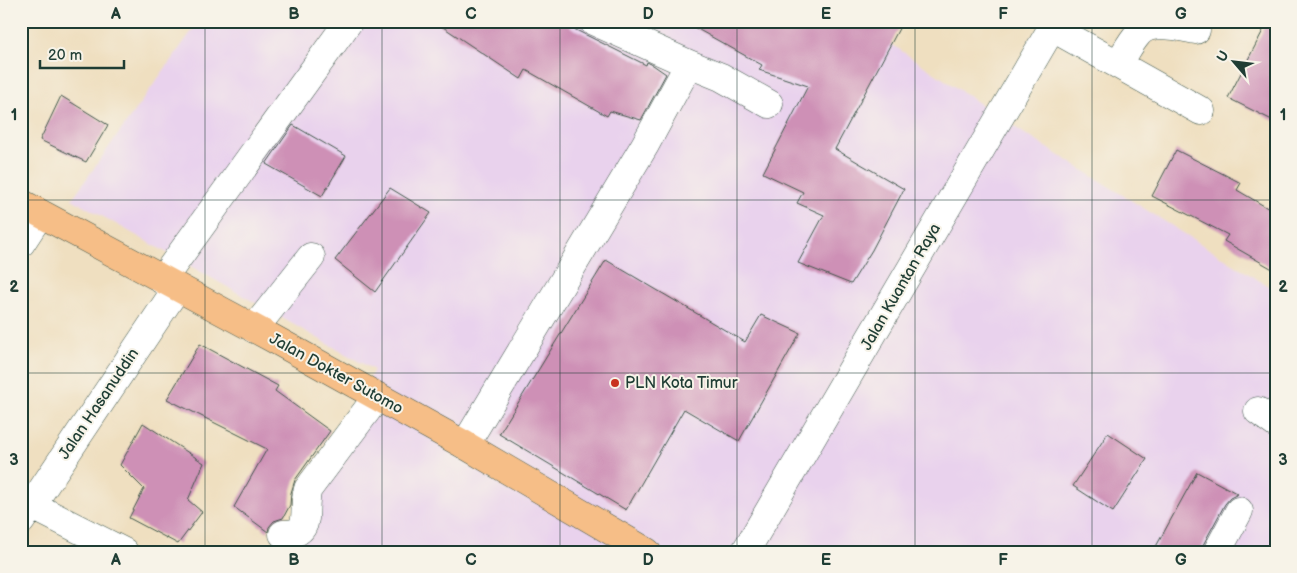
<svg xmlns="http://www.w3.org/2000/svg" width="1297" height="573" font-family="'Balsamiq Sans',sans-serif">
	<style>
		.built { fill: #e9d2ed }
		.building { fill: #ce90b6 }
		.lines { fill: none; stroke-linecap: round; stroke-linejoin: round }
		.minor-casing { stroke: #3e5549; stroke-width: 29 }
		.major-casing { stroke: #3e5549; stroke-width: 29 }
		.minor { stroke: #fff; stroke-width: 28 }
		.major { stroke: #f6be87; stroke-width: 28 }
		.grid { fill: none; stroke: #1f3d34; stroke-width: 1; stroke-opacity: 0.55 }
		.poi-dot { fill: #c8321e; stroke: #f7f3e8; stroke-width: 2 }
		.labels { text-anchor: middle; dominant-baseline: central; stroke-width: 4; stroke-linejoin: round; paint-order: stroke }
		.street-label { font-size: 16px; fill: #1f3d34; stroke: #f7f3e8 }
		.poi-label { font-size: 16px; fill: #1f3d34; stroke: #f7f3e8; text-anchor: start }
		.neatline { fill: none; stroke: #1f3d34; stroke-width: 2 }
		.grid-label { font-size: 16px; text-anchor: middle; font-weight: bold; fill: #1f3d34 }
	</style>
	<rect width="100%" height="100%" fill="#f7f3e8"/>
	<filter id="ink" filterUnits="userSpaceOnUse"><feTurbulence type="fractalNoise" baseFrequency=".02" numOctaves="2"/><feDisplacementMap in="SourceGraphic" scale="10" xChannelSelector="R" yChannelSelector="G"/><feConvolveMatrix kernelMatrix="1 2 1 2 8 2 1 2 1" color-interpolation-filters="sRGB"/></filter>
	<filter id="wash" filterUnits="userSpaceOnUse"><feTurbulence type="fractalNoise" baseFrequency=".0096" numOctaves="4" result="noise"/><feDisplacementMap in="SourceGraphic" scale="20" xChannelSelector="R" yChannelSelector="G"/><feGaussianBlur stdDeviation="1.12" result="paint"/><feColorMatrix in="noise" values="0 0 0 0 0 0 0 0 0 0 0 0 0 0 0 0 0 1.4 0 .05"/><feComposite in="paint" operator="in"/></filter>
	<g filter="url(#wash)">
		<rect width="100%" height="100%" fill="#efdfc0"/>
		<path class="built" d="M199,21H853L869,29L1025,134L1276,291V552H275L374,370L72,199Z"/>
		<g id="blocks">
			<path class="building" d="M434,21H558L646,65L647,62L653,65L666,74L641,120L610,111L607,116L526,70L521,79Z
				M683,21H903L835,149L904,189L872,250L851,284L798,263L824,215L797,203L803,192L763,173L808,86L759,70L762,65Z
				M1268,21H1276V122L1228,98Z
				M61,96L108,125L86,162L40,140Z
				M293,125L346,156L322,196L266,164Z
				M1176,150L1241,183L1237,190L1276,213V271L1224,241L1228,235L1152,196Z
				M390,188L431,213L375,292L335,260Z
				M606,260L745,342L761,315L800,333L739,441L684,409L626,510L499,434Z
				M200,344L278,386L275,391L330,431L295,480L291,493L290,505L283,518L274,521L269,527L268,532L234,507L267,449L167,399Z
				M143,423L204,463L188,500L202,512L178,544L129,518L144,489L120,465Z
				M1108,433L1147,459L1113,512L1073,486Z
				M1197,472L1238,494L1230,498L1225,504L1203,545L1201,552H1153Z"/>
		</g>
	</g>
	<g filter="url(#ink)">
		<use href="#blocks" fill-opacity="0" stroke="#3e5549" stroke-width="1"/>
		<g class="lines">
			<defs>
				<path id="minor" d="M1053,28L1201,111
					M689,64L721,77L769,104
					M1118,64C1125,54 1130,43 1138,34C1150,19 1180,27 1196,30
					M21,243L40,214
					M162,280L349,21
					M254,329L311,257
					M1258,411L1276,424
					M465,445L645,145L689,64L593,21
					M21,498L31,505L124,552
					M21,521L177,288
					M283,534C315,535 301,509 308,489L377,397
					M745,552L1056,21
					M1217,552L1239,511"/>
				<path id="major" d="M21,203L272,338L465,445L647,552"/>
			</defs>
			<use href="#minor" class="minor-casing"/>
			<use href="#major" class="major-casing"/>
			<use href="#minor" class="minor"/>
			<use href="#major" class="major"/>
		</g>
	</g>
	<path class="grid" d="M205,21V552M382,21V552M560,21V552M737,21V552M915,21V552M1092,21V552M21,200H1276M21,373H1276"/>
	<circle class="poi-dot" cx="615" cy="383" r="5"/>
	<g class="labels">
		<g class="street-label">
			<text transform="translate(901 287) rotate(-60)">Jalan Kuantan Raya</text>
			<text transform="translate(336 374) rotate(29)">Jalan Dokter Sutomo</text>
			<text transform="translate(99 404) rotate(-56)">Jalan Hasanuddin</text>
		</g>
		<g class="poi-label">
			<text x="625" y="383">PLN Kota Timur</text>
		</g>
	</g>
	<rect width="1297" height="573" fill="none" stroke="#f7f3e8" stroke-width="55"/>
	<g transform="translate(1234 62) rotate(298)" stroke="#f7f3e8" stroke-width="4" paint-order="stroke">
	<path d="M0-4L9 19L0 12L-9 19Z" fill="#1f3d34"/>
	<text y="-8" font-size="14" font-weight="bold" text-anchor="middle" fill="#1f3d34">U</text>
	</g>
	<path d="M40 60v8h84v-8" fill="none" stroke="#1f3d34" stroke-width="2.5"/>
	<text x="48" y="60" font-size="15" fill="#1f3d34" stroke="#f7f3e8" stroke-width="4" paint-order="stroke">20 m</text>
	<rect x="28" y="28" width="1242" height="518" class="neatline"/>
	<g class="grid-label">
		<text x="116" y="19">A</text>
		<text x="294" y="19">B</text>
		<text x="471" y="19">C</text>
		<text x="648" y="19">D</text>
		<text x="826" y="19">E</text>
		<text x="1003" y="19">F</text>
		<text x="1181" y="19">G</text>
		<text x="14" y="120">1</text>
		<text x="1283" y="120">1</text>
		<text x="14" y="292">2</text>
		<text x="1283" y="292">2</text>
		<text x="14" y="465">3</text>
		<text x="1283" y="465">3</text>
		<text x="116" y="565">A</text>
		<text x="294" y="565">B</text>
		<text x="471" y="565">C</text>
		<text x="648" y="565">D</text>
		<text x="826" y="565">E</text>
		<text x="1003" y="565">F</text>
		<text x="1181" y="565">G</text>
	</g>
</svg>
